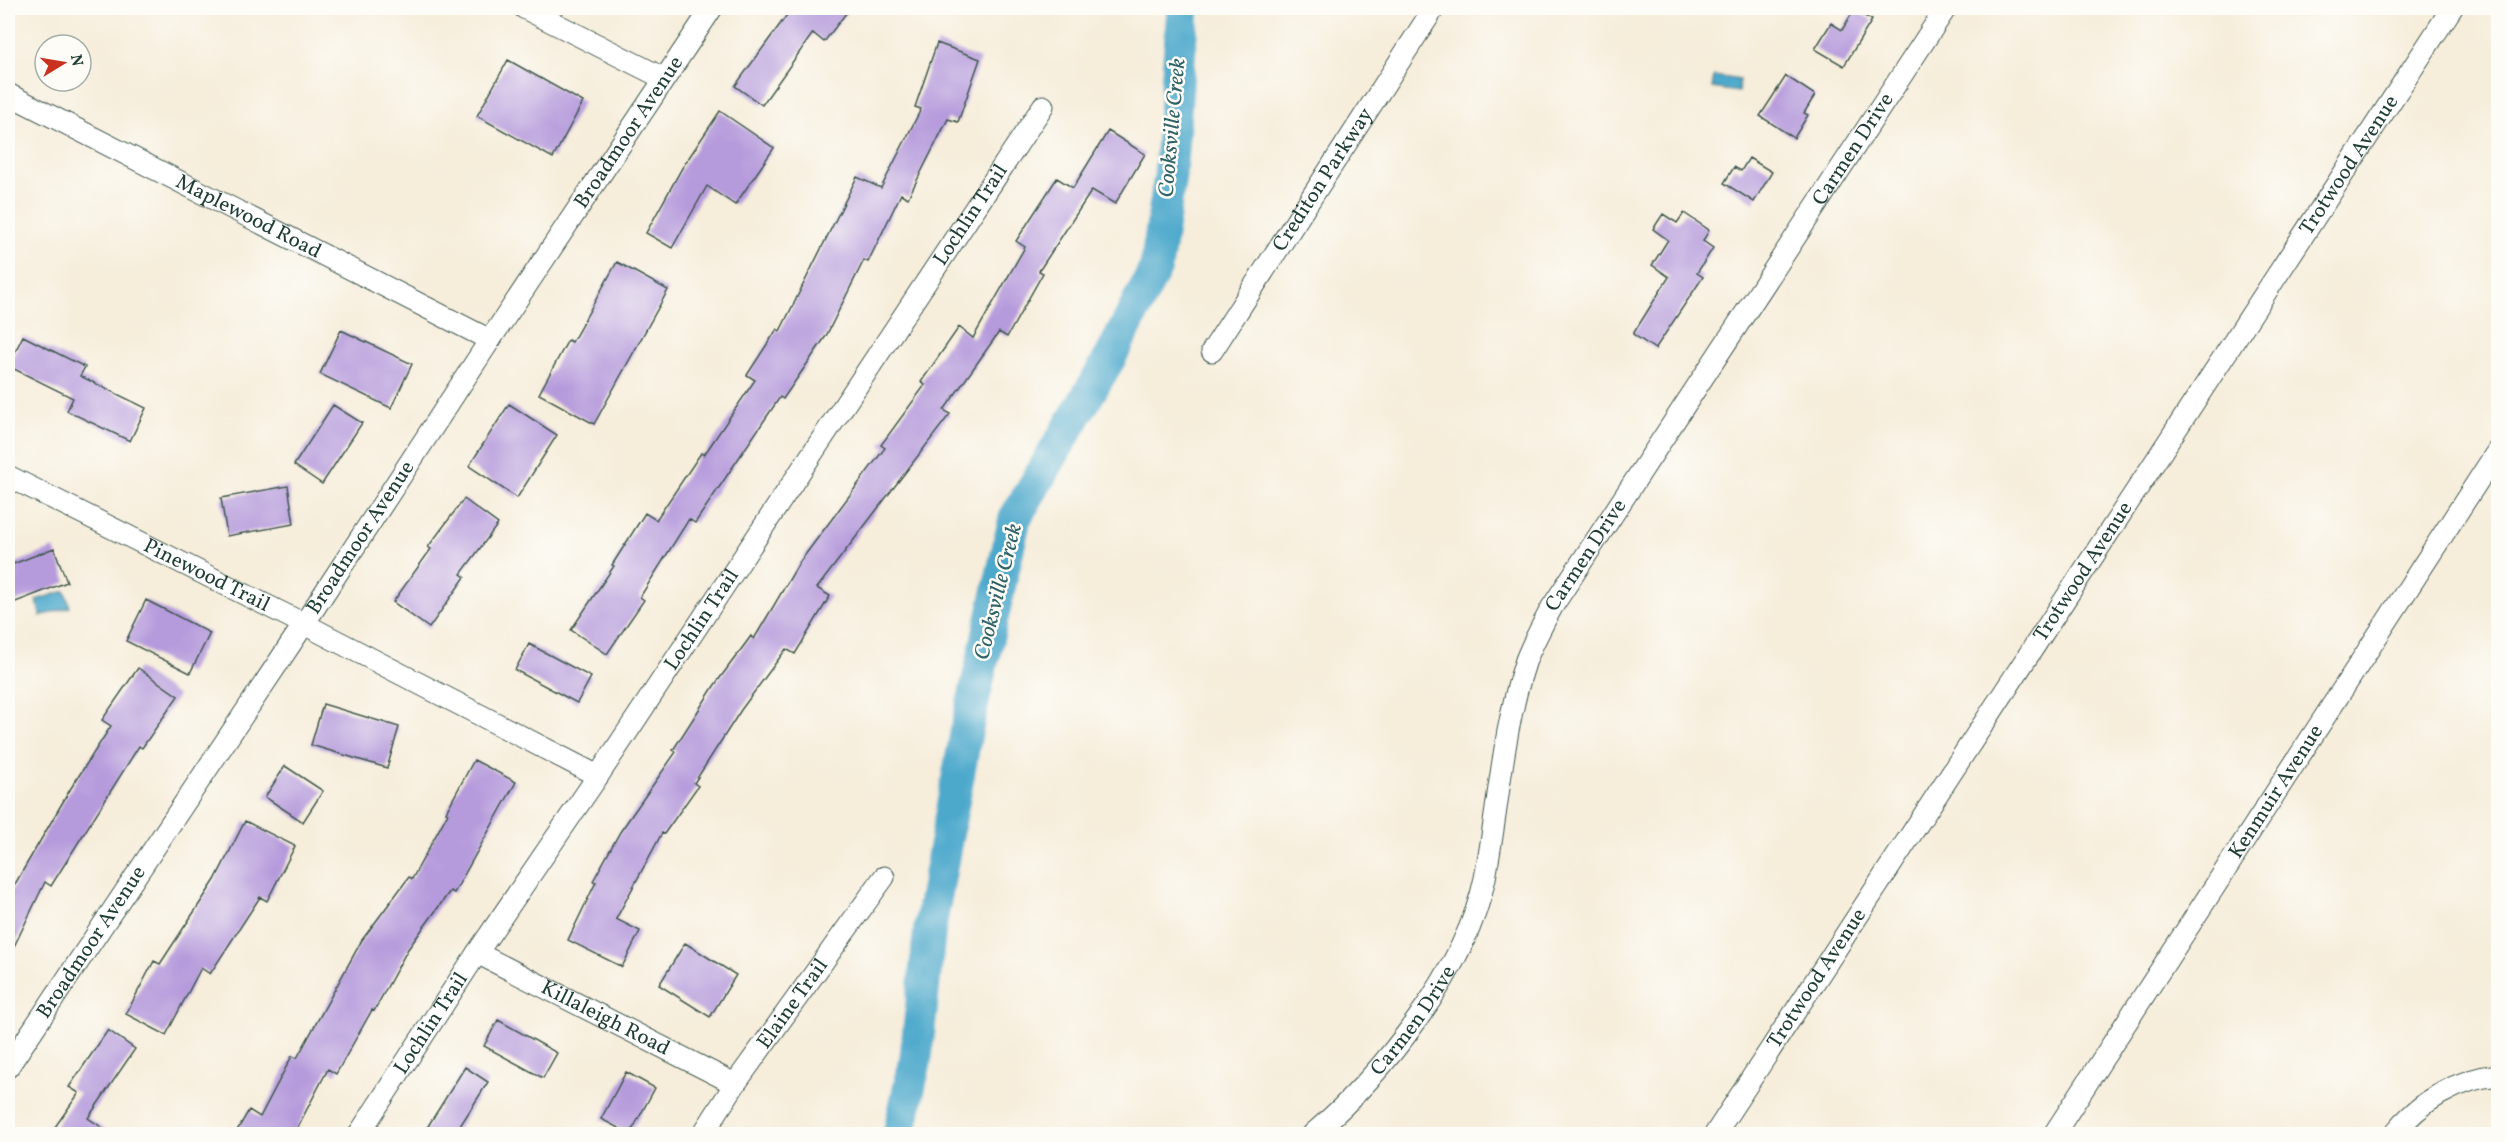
<svg xmlns="http://www.w3.org/2000/svg" width="2506" height="1142" font-family="Vollkorn,serif">
	<style>
		.water { fill: #4ea9cc; stroke: #367380; stroke-width: 1.5 }
		.lines { fill: none; stroke-linecap: round; stroke-linejoin: round }
		.river { stroke: #4ea9cc; stroke-width: 33 }
		.building { fill: #b69bdc }
		.minor-casing { stroke: #3f574d; stroke-width: 23 }
		.minor { stroke: #fff; stroke-width: 21 }
		.labels { text-anchor: middle; dominant-baseline: central; stroke-width: 5; stroke-linejoin: round; paint-order: stroke }
		.street-label { font-size: 21px; fill: #1f3d34; stroke: #fdfcf7 }
		.water-label { font-size: 22px; font-style: italic; fill: #2f6369; stroke: #fdfcf7 }
	</style>
	<rect width="100%" height="100%" fill="#fdfcf7"/>
	<filter id="ink" filterUnits="userSpaceOnUse"><feTurbulence type="fractalNoise" baseFrequency=".0167" numOctaves="2"/><feDisplacementMap in="SourceGraphic" scale="12" xChannelSelector="R" yChannelSelector="G"/><feConvolveMatrix kernelMatrix="1 2 1 2 8 2 1 2 1" color-interpolation-filters="sRGB"/></filter>
	<filter id="wash" filterUnits="userSpaceOnUse"><feTurbulence type="fractalNoise" baseFrequency=".008" numOctaves="4" result="noise"/><feDisplacementMap in="SourceGraphic" scale="24" xChannelSelector="R" yChannelSelector="G"/><feGaussianBlur stdDeviation="1.35" result="paint"/><feColorMatrix in="noise" values="0 0 0 0 0 0 0 0 0 0 0 0 0 0 0 0 0 1.4 0 .05"/><feComposite in="paint" operator="in"/></filter>
	<g filter="url(#wash)">
		<rect width="100%" height="100%" fill="#f6edda"/>
		<path class="water" d="M1714,76L1740,80L1738,92L1712,88Z
			M65,591L70,607L41,616L36,600Z"/>
		<g class="lines">
			<path class="river" d="M899,1134L916,1057L930,927L967,728L1015,518L1111,356L1156,267L1170,176L1183,8"/>
		</g>
		<g id="blocks">
			<path class="building" d="M792,8H850L824,42L813,33L762,105L735,86Z
				M1854,10L1872,20L1844,66L1815,49L1831,23L1842,30Z
				M937,43L980,59L958,122L948,119L908,198L901,194L868,262L864,260L826,336L783,399L780,397L695,523L689,519L640,597L644,600L607,654L571,630L614,566L612,565L645,513L656,520L701,453L704,455L755,380L747,375L777,329L780,331L857,177L881,188L921,109L915,107Z
				M508,60L583,102L553,158L477,116Z
				M1786,76L1815,95L1804,113L1808,115L1794,138L1760,116Z
				M720,111L774,148L735,205L707,186L672,248L646,233L682,168Z
				M1108,131L1145,154L1115,204L1092,190L1039,271L1043,273L1007,337L999,332L944,410L950,414L817,588L830,596L795,654L786,649L741,710L694,783L698,786L664,834L662,833L616,919L640,931L622,967L568,940L596,882L593,881L620,832L676,752L673,750L714,686L751,636L754,639L799,563L885,448L881,445L925,385L921,382L959,327L973,338L1025,247L1016,241L1057,178L1073,188Z
				M1749,158L1772,172L1754,202L1724,183L1734,167L1741,171Z
				M1684,213L1709,230L1703,241L1713,248L1697,273L1703,277L1655,349L1633,334L1669,277L1652,265L1668,240L1653,229L1663,214L1677,223Z
				M617,262L668,290L594,424L539,394L568,340L572,342Z
				M341,330L412,364L391,408L320,374Z
				M23,336L85,367L80,376L146,408L130,441L67,411L73,398L8,366Z
				M509,404L557,435L517,498L469,466Z
				M333,405L362,423L322,484L294,465Z
				M288,486L294,524L227,536L221,498Z
				M464,499L498,524L461,574L465,577L429,628L393,602L431,549L428,547Z
				M54,548L67,582L8,605V566Z
				M146,600L210,633L190,673L126,641Z
				M529,644L591,677L577,703L515,670Z
				M138,668L178,696L142,748L139,746L51,886L45,882L8,959V896L71,788L111,726L102,720Z
				M323,704L399,727L387,768L311,745Z
				M474,760L516,782L454,893L450,891L408,949L374,1011L372,1010L336,1074L328,1069L294,1134H235L249,1110L260,1117L292,1056L297,1058L362,940L409,877L412,879L448,813L446,812Z
				M285,766L323,791L303,822L265,797Z
				M245,821L295,846L267,901L260,897L210,974L201,968L166,1035L126,1014L154,961L160,964L215,880Z
				M685,943L736,975L710,1017L659,985Z
				M498,1020L557,1053L543,1078L484,1046Z
				M108,1030L135,1049L88,1118L112,1134H50L79,1093L69,1087Z
				M465,1067L488,1082L455,1134H423Z
				M626,1072L655,1088L630,1134L601,1119Z"/>
		</g>
	</g>
	<g filter="url(#ink)">
		<use href="#blocks" fill-opacity="0" stroke="#3f574d" stroke-width="1.5"/>
		<g class="lines">
			<defs>
				<g id="minor">
					<path d="M524,8L663,78"/>
					<path id="s1" d="M8,94L490,340"/>
					<path id="s2" d="M1212,351L1434,8"/>
					<path id="s3" d="M8,476L304,624L598,776"/>
					<path id="s4" d="M477,953L735,1084"/>
					<path id="s5" d="M8,1067L304,624L490,340L712,8"/>
					<path id="s6" d="M359,1134L477,953L598,776L1043,106"/>
					<path id="s7" d="M703,1134L735,1084L884,877"/>
					<path id="s8" d="M1313,1134C1383,1074 1466,970 1485,878C1499,806 1502,731 1526,660C1533,642 1543,624 1552,607L1946,8"/>
					<path id="s9" d="M1715,1134L2452,8"/>
					<path id="s10" d="M2054,1134L2498,450"/>
					<path d="M2394,1134C2419,1102 2457,1079 2498,1075"/>
				</g>
			</defs>
			<use href="#minor" class="minor-casing"/>
			<use href="#minor" class="minor"/>
		</g>
	</g>
	<g class="labels">
		<g class="street-label">
			<text stroke="none"><textPath href="#s5" startOffset="1122">Broadmoor Avenue</textPath></text>
			<text stroke="none"><textPath href="#s8" startOffset="1142">Carmen Drive</textPath></text>
			<text stroke="none"><textPath href="#s9" startOffset="1158">Trotwood Avenue</textPath></text>
			<text stroke="none"><textPath href="#s2" startOffset="204">Crediton Parkway</textPath></text>
			<text stroke="none"><textPath href="#s6" startOffset="1104">Lochlin Trail</textPath></text>
			<text stroke="none"><textPath href="#s1" startOffset="270">Maplewood Road</textPath></text>
			<text stroke="none"><textPath href="#s5" startOffset="636">Broadmoor Avenue</textPath></text>
			<text stroke="none"><textPath href="#s8" startOffset="656">Carmen Drive</textPath></text>
			<text stroke="none"><textPath href="#s9" startOffset="672">Trotwood Avenue</textPath></text>
			<text stroke="none"><textPath href="#s3" startOffset="222">Pinewood Trail</textPath></text>
			<text stroke="none"><textPath href="#s6" startOffset="618">Lochlin Trail</textPath></text>
			<text stroke="none"><textPath href="#s10" startOffset="408">Kenmuir Avenue</textPath></text>
			<text stroke="none"><textPath href="#s5" startOffset="150">Broadmoor Avenue</textPath></text>
			<text stroke="none"><textPath href="#s9" startOffset="186">Trotwood Avenue</textPath></text>
			<text stroke="none"><textPath href="#s7" startOffset="158">Elaine Trail</textPath></text>
			<text stroke="none"><textPath href="#s4" startOffset="144">Killaleigh Road</textPath></text>
			<text stroke="none"><textPath href="#s8" startOffset="152">Carmen Drive</textPath></text>
			<text stroke="none"><textPath href="#s6" startOffset="132">Lochlin Trail</textPath></text>
		</g>
		<g class="water-label">
			<text transform="translate(1173 128) rotate(-85)">Cooksville Creek</text>
			<text transform="translate(999 592) rotate(-76)">Cooksville Creek</text>
		</g>
	</g>
	<rect width="2506" height="1142" fill="none" stroke="#fdfcf7" stroke-width="30"/>
	<g transform="translate(63 63) rotate(79)"><circle r="28" fill="#fdfcf7" stroke="#a4b0a9" stroke-width="1.5"/>
	<path d="M0-4.5L10 22L0 15L-10 22Z" fill="#c8321e"/>
	<text y="-9" font-size="16" font-weight="bold" text-anchor="middle" fill="#1f3d34">N</text>
	</g>
</svg>
